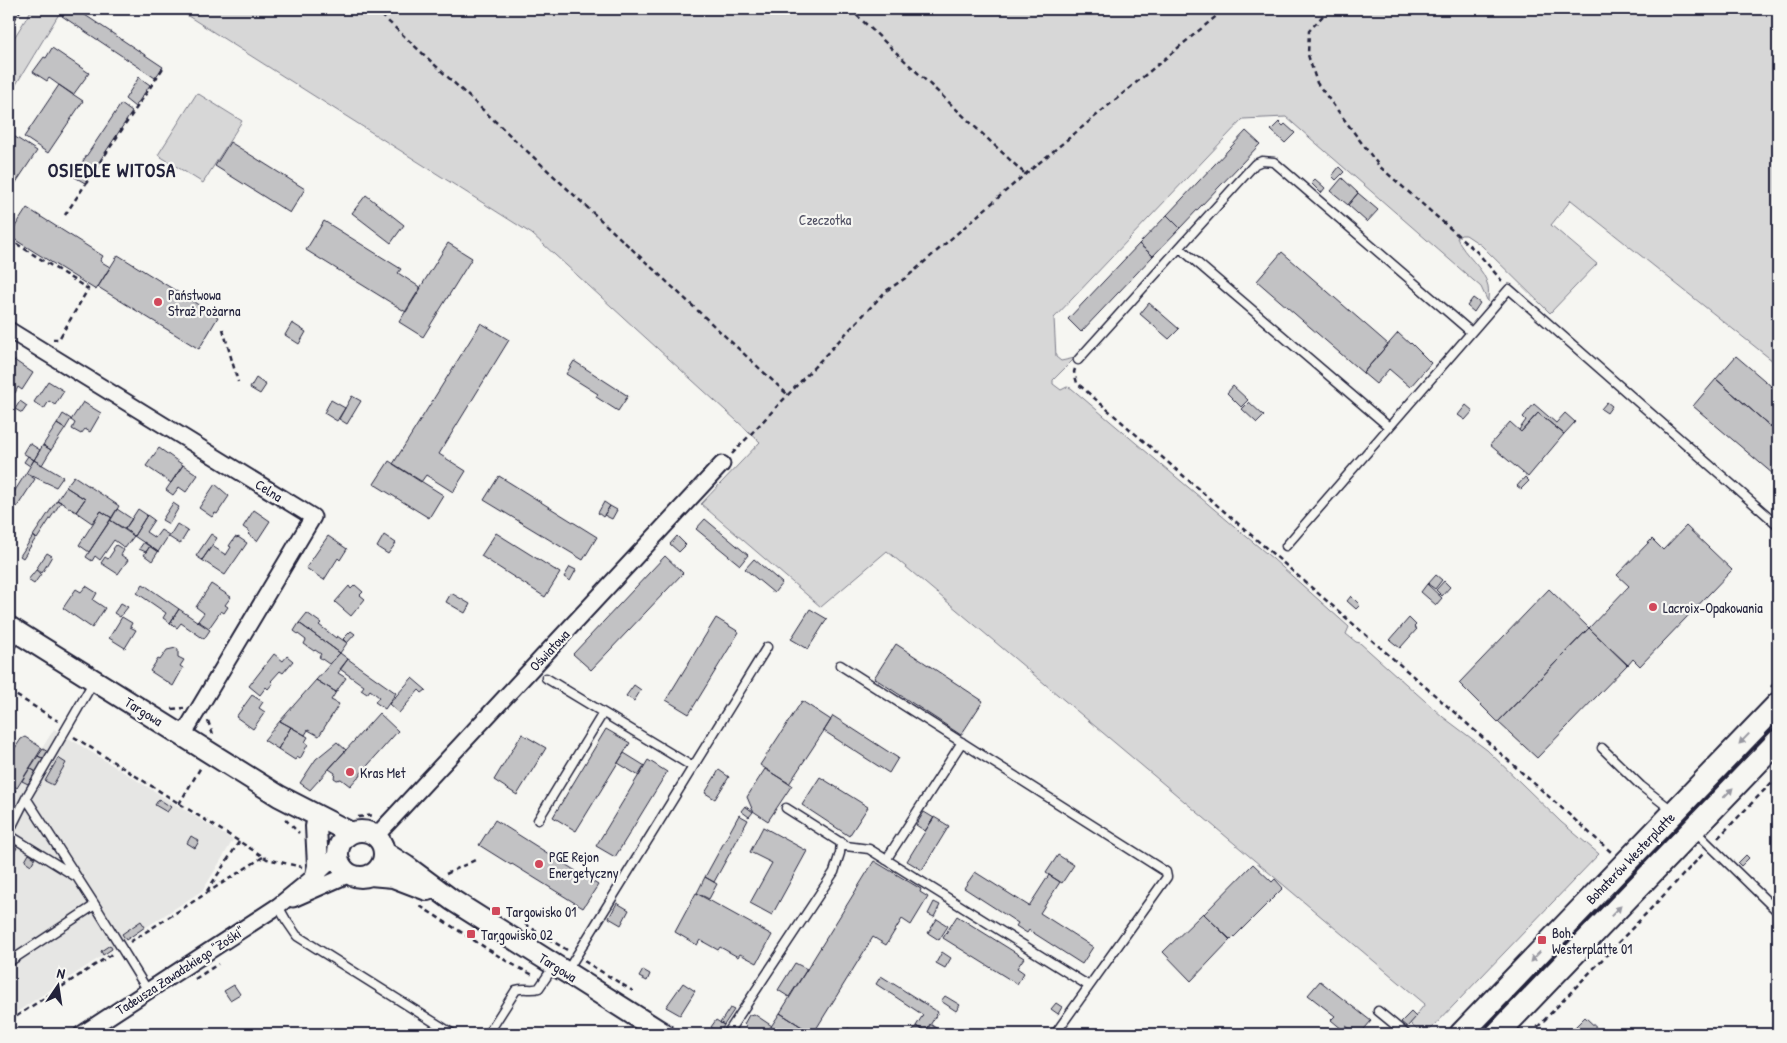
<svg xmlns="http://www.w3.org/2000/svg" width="1787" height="1043" font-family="'Patrick Hand',sans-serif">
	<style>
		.built { fill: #e6e6e4 }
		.green { fill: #d7d7d7; stroke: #7c7c89 }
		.building { fill: #c2c2c4; stroke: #22223b }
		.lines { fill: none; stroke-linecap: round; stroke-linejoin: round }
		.service-casing { stroke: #22223b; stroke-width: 11 }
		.minor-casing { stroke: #22223b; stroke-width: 19 }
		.tertiary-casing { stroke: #22223b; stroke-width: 24 }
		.secondary-casing { stroke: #22223b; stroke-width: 26 }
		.path { stroke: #22223b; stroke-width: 2.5; stroke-dasharray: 5 4; stroke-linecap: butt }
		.service { stroke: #f6f6f2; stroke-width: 8 }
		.minor { stroke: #f6f6f2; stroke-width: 15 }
		.tertiary { stroke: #f6f6f2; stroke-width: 20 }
		.secondary { stroke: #f6f6f2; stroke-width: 22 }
		.oneway { fill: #9797a0 }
		.poi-dot { fill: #d1495b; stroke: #f6f6f2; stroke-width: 2 }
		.labels { text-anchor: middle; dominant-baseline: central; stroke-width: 4.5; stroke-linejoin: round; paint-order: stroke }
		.park-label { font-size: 14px; fill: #4f4f62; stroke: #f6f6f2 }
		.poi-label { font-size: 14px; fill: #22223b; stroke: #f6f6f2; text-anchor: start }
		.street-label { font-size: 14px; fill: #22223b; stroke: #f6f6f2 }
		.district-label { font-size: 19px; font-weight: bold; letter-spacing: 1px; fill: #22223b; stroke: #f6f6f2 }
	</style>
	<rect width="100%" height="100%" fill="#f6f6f2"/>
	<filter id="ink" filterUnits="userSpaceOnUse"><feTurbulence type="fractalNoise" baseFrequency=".02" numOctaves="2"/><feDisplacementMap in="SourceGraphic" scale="10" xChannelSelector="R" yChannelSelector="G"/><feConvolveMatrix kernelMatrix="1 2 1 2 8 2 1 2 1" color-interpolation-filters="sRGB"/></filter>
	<g filter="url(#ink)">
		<path class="built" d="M54,729L233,840L203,890L9,1017V802Z"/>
		<path class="green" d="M32,9H62L9,96V46Z
			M177,9H1778V365L1571,200L1551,225L1597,264L1550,313L1481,245L1466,235H1461L1457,238C1464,256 1484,267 1488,286C1489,291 1488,297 1488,302L1481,287L1286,117L1243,119L1054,318L1056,357L1061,361L1075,358L1053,380V384L1061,390L1067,387L1071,388L1273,559L1349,627L1346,634L1356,642L1360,643L1443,717L1487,750L1561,822L1599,854L1433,1027L1425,1034L1417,1030L1410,1023L1425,1004L887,551L821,607L701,504L760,442L532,234Z
			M197,93L242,121L203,183L158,155Z"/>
		<path class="building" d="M67,9H76L163,67L155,78L62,16Z
			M52,48L89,73L73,95L49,78L47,81L33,72L44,57L46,58Z
			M139,77L150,85L135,107L125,99Z
			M59,85L83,101L48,153L24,137Z
			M121,104L132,112L85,183L73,176Z
			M1279,122L1283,126L1285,124L1295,133L1285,143L1271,130Z
			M1246,131L1260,144L1180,228L1167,215Z
			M12,135L37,151L9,193V139Z
			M230,142L305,189L290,213L215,166Z
			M1339,167L1344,172L1336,180L1332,176Z
			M1342,178L1358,193L1348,205L1331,191Z
			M1315,179L1325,188L1321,193L1311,183Z
			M1358,193L1378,210L1367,222L1348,205Z
			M366,195L404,225L391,243L352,213Z
			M27,208L103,256L100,261L110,267L96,290L9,236Z
			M1167,215L1180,228L1153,256L1139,244Z
			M324,221L401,269L398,273L421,288L406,312L306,250Z
			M448,243L472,258L423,337L399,322Z
			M1139,244L1153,256L1081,332L1068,319Z
			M1282,252L1388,344L1363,373L1257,281Z
			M118,255L218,317L199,349L98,287Z
			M1473,298L1480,303L1474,312L1467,306Z
			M1149,303L1179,329L1169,339L1140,314Z
			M292,323L306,332L299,344L285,335Z
			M481,323L509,340L439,454L466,471L453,492L426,475L421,482L393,464Z
			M1398,333L1410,344L1411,343L1431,363L1410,387L1389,369L1376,384L1363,373Z
			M1736,356L1778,392V433L1716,379Z
			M14,360L33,373L22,390L18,387L15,393L9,389L11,382L9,381V368Z
			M574,361L628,396L618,411L596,397L598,394L566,374Z
			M256,378L266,385L260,394L250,388Z
			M1716,379L1778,433V468L1773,474L1693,406Z
			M48,381L64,391L55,405L49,401L44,409L34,402Z
			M1233,386L1248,400L1241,407L1227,393Z
			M352,396L361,401L347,424L339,419Z
			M331,400L345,408L337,421L324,413Z
			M20,401L27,406L22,413L15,409Z
			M83,402L101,413L90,432L85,429L81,434L72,429L75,423L71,420Z
			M1249,402L1264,416L1257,423L1242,409Z
			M1607,402L1612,406L1607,413L1601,409Z
			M1534,404L1556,423L1565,413L1575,422L1564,434L1538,413L1521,432L1519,430L1526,420L1523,417Z
			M1466,405L1473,411L1465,420L1458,415Z
			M1538,413L1564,434L1528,477L1490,445L1510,422L1521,432Z
			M63,414L71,419L65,429L57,424Z
			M57,424L65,429L51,450L43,445Z
			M29,443L40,450L34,460L23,453Z
			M43,445L51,450L42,465L34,460Z
			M159,448L183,465L171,483L146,466Z
			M28,456L34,460L30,466L24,462Z
			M34,460L63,477L56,487L26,473Z
			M389,461L443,495L429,518L374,484Z
			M183,465L198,475L186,492L179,487L173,495L166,490Z
			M26,473L35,479L17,507L9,502V500Z
			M74,476L119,506L112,518L101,511L92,523L76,512L85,499L66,487Z
			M499,476L597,537L583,560L484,500Z
			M1525,477L1529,481L1521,489L1517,486Z
			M215,484L229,496L217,514L215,513L212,517L199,508Z
			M66,487L85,499L76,512L57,500Z
			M57,500L61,502L37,539L33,536Z
			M604,502L610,506L603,517L598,513Z
			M173,503L179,507L169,524L162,520Z
			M610,506L617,510L612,519L604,515Z
			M117,509L132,519L125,529L110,520Z
			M138,509L147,515L134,536L125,529Z
			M254,510L270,521L257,541L248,534L250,532L243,527Z
			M101,511L112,518L89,552L79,545Z
			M147,515L154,520L146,532L155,538L161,530L169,535L158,552L134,536Z
			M705,519L748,555L740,565L696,529Z
			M110,520L134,536L125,548L114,540L100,560L95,556L92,561L86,557Z
			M177,524L188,531L180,544L169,537Z
			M1686,526L1732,570L1640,666L1633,659L1628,665L1589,628L1629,586L1617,575L1652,539L1663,550Z
			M496,533L560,573L545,597L481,556Z
			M211,534L217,538L202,560L196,556Z
			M384,535L396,543L388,554L377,547Z
			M33,536L36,538L23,558L20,556Z
			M328,536L347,549L340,560L338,558L324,580L306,568Z
			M677,536L686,545L679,552L670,544Z
			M235,537L237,538L238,537L247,543L225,575L202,560L212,546L226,555L231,547L229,546Z
			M144,542L150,546L146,552L139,549Z
			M116,545L124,550L121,555L128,560L118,574L101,563L105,557L108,559L114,550L113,549Z
			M150,546L158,552L152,561L144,555Z
			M47,553L52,556L42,573L36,569Z
			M665,556L683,573L591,670L573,654Z
			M754,559L782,583L774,593L745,569Z
			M570,567L576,570L570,581L564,577Z
			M36,570L41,574L34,584L28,580Z
			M1436,575L1442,580L1435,589L1428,584Z
			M1444,581L1450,587L1442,596L1436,590Z
			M143,584L179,609L170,623L163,618L166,613L137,593Z
			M211,584L231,597L225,605L228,607L224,613L221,611L209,628L198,621L204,613L196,607Z
			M1427,584L1442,598L1436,605L1421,592Z
			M355,585L363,592L360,595L365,599L351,616L335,602L349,586L351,589Z
			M86,586L97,593L93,600L105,608L92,628L63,608L76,589L81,592Z
			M1549,589L1589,628L1498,722L1459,683Z
			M451,593L470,604L465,613L446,602Z
			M1351,596L1360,605L1356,609L1347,601Z
			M121,603L128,607L120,617L114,613Z
			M179,609L210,630L204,639L181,623L177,628L170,623Z
			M810,609L827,619L808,649L791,639Z
			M307,613L321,623L319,625L336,638L337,636L347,643L340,653L299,623Z
			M122,617L132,623L130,627L136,630L125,648L109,638Z
			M716,618L739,632L689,714L666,700Z
			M1409,618L1416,625L1414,627L1417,629L1400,648L1390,640Z
			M299,623L340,653L329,664L319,657L321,654L315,650L314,651L304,644L306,640L294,631Z
			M1589,628L1627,665L1537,758L1498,722Z
			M351,631L355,634L347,643L343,639Z
			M896,644L983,701L961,735L874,678Z
			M176,648L178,649V657L184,660L180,666L183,668L173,686L150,671L158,659L160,660L167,650Z
			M340,653L348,659L338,673L346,678L336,692L316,680Z
			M274,654L283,661L287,656L293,661L283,673L280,671L271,681L273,683L268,689L266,687L260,695L249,686Z
			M348,659L396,693L385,709L375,702L379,697L370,690L367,694L361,690L364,686L340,669Z
			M412,678L426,690L422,693L419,690L399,713L389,704Z
			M316,680L336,692L331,700L339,704L319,736L308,730L305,735L280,721Z
			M634,685L641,690L634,701L626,696Z
			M252,695L263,702L259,708L265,712L253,729L236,717Z
			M802,701L831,720L789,784L760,765Z
			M379,713L398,731L361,773V776L358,777L350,786L341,779L337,780L334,778L335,773L329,769Z
			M833,716L898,758L889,773L824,731Z
			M280,721L291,727L278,749L264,740Z
			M291,727L308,737L305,742L308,744L300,759L297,757L295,760L278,749Z
			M606,729L630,743L576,831L553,817Z
			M522,734L546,748L517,795L494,780Z
			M25,737L42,748L17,788L9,783V754L13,747L15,748L21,739Z
			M337,742L346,750L310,790L300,783L316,759Z
			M43,749L48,752L44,759L38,756Z
			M624,753L645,766L639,776L618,763Z
			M38,756L44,759L36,772L30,768Z
			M58,758L66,763L53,785L45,781Z
			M648,760L667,772L615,857L596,846Z
			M30,768L36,772L28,784L22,781Z
			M765,769L792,785L768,821L753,811L747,797Z
			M719,770L729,777L715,799L705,793Z
			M820,777L868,807L849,836L802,805Z
			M9,786L16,790L9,801Z
			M159,799L171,807L167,812L155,805Z
			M745,806L753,812L749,817L741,811Z
			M924,812L934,818L925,831L916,825Z
			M739,815L748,820L714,882L705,877Z
			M934,817L949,826L922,870L907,861Z
			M495,820L598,885L583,908L512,864L511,865L479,845Z
			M763,827L807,851L772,915L750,903L772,863L750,852Z
			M191,836L199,841L195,848L187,843Z
			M10,844L17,848L13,854L9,852Z
			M29,854L35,858L31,865L25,861Z
			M1058,855L1074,865L1062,883L1046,873Z
			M1746,855L1749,858L1741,866L1738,863Z
			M874,861L921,889L920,892L928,897L911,925L902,919L886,945L873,937L813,1034L780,1013Z
			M1253,864L1272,882L1275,879L1283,888L1231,940L1204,914Z
			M975,872L1029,906L1049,875L1060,882L1040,913L1093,947L1082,964L1029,930L1027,933L1016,926L1018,923L964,888Z
			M705,877L717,884L709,899L697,893Z
			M696,893L772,935L757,963L740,954L738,957L720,947L718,950L700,940L697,945L675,932Z
			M934,902L940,905L934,917L928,914Z
			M617,903L629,910L621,925L609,918Z
			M1203,913L1230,940L1191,981L1163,952Z
			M957,916L1024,958L1017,968L1024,973L1017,984L943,938Z
			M937,919L948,926L939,940L928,933Z
			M141,921L145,927L126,940L122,934Z
			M110,945L112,949L103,955L101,951Z
			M942,952L951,958L945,968L936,963Z
			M795,963L807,969L789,997L778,990Z
			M643,970L650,974L647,981L639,977Z
			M881,976L938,1012L926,1032L916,1026L923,1015L876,984Z
			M1320,981L1371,1021L1360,1034H1357L1346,1026L1343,1030L1331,1020L1335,1016L1308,995Z
			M683,983L695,991L680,1015L666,1007Z
			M234,985L240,994L230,1000L224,991Z
			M945,996L960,1005L956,1011L941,1001Z
			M1056,1003L1062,1007L1058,1014L1051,1009Z
			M730,1008L734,1010L724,1025L720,1023Z
			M1411,1012L1416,1017L1407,1027L1401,1022Z
			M780,1013L813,1034H766Z
			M754,1014L772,1026L766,1034H737L740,1030L743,1032L747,1027L744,1024L749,1015Z
			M1585,1017L1603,1034H1568Z
			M716,1020L724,1025L720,1033L711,1027Z
			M930,1024L945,1034H924Z
			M916,1026L926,1032L924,1034H911Z
			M848,1028L857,1034H835L838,1030L844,1034Z"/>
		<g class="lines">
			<defs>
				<path id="service" d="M1180,248L1389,427
					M1078,360L1255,164L1262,161L1274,162L1471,332
					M1286,546L1509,289L1778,525
					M9,649L17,634
					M840,665L1166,872L1167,877L1055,1034
					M546,678L693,767
					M1602,748L1641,786L1673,811
					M26,798L95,905L148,991
					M786,808L846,846L869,849L1089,986
					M538,820L603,713
					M1694,830L1778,912
					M9,832L26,798L94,681
					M9,835L75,876
					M886,860L962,742
					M278,906L286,920L297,936L453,1034
					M9,962L95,905
					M567,971L767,647
					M1378,1011L1406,1034
					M488,1034L516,990C524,987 532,991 539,988L554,966
					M727,1034L834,872L840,853L841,842"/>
				<path id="minor" d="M9,330L313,517L183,735
					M376,836L722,464
					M293,899L350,874
					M82,1034L278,906L316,875L338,854"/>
				<path id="tertiary" d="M9,627L279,796L351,833
					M316,826L318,866L316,875
					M338 854a23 23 0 1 1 46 0a23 23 0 1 1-46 0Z
					M384,852L406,866L452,900L664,1034
					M370,875L393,877L427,890"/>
				<path id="secondary" d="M1461,1034L1778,704
					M1497,1034L1778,741"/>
			</defs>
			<use href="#service" class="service-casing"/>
			<use href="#minor" class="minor-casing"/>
			<use href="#tertiary" class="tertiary-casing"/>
			<use href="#secondary" class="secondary-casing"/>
			<path class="path" d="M375,9L788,395
				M850,9L1025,174
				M1329,9L1309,31L1308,55L1317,83L1379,166L1477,252L1502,281
				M9,28L21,9
				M65,215L163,68
				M9,239L88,289L59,339H53
				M223,329L238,382
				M1075,369L1074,372L1077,383L1445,704L1611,852
				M732,454L886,291L907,277L1022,177L1225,9
				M1771,687L1778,679
				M9,691L58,721
				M172,709L184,708
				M208,721L213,735
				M74,737L267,859L302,867
				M179,804L201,767
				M358,817L375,815
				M285,819L299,833
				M1718,838L1778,776
				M446,874L475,860
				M207,891L239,842
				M420,906L508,962L535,976
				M525,924L567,950
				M130,942L263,857
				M584,961L633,991
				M195,979L218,964
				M9,1021L112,954
				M1437,1034L1443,1028
				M1531,1034L1704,853"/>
			<use href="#service" class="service"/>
			<use href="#minor" class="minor"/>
			<use href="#tertiary" class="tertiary"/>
			<use href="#secondary" class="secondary"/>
		</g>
		<defs><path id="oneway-solid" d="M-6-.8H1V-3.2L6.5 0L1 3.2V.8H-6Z" transform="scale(1.25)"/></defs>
		<g class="oneway">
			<use href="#oneway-solid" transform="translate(1744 739) rotate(134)"/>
			<use href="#oneway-solid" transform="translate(1728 793) rotate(-46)"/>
			<use href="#oneway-solid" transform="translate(1616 911) rotate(-46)"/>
			<use href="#oneway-solid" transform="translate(1535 957) rotate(134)"/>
		</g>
	</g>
	<g class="poi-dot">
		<circle cx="158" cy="302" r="5"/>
		<circle cx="1653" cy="607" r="5"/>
		<circle cx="350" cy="772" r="5"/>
		<circle cx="539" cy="864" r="5"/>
		<rect x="491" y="906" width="10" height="10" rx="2.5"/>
		<rect x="466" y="929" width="10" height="10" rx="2.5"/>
		<rect x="1537" y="935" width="10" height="10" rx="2.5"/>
	</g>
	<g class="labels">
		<g class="park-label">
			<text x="825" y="219">Czeczotka</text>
		</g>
		<g class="poi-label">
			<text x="168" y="294">Państwowa<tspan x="168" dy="16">Straż Pożarna</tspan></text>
			<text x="1663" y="607">Lacroix-Opakowania</text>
			<text x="360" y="772">Kras Met</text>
			<text x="549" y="856">PGE Rejon<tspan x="549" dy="16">Energetyczny</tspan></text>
			<text x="506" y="911">Targowisko 01</text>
			<text x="1552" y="932">Boh.<tspan x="1552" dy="16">Westerplatte 01</tspan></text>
			<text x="481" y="934">Targowisko 02</text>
		</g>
		<g class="street-label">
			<text transform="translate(269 490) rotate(32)">Celna</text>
			<text transform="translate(549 650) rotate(-47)">Oświatowa</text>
			<text transform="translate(144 711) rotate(32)">Targowa</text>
			<text transform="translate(1630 858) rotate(-46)">Bohaterów Westerplatte</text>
			<text transform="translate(558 967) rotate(32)">Targowa</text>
			<text transform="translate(180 970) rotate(-33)">Tadeusza Zawadzkiego "Zośki"</text>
		</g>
		<g class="district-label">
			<text x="112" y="170">OSIEDLE WITOSA</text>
		</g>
	</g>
	<rect width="1787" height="1043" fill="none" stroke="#f6f6f2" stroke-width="30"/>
	<rect x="15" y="15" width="1757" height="1013" fill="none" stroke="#22223b" stroke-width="2" filter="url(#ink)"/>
	<g transform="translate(58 986) rotate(13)" stroke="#f6f6f2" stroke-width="4" paint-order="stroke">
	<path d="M0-4L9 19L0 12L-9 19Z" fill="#22223b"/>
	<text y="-8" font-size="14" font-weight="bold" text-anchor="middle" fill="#22223b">N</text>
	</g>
</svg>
